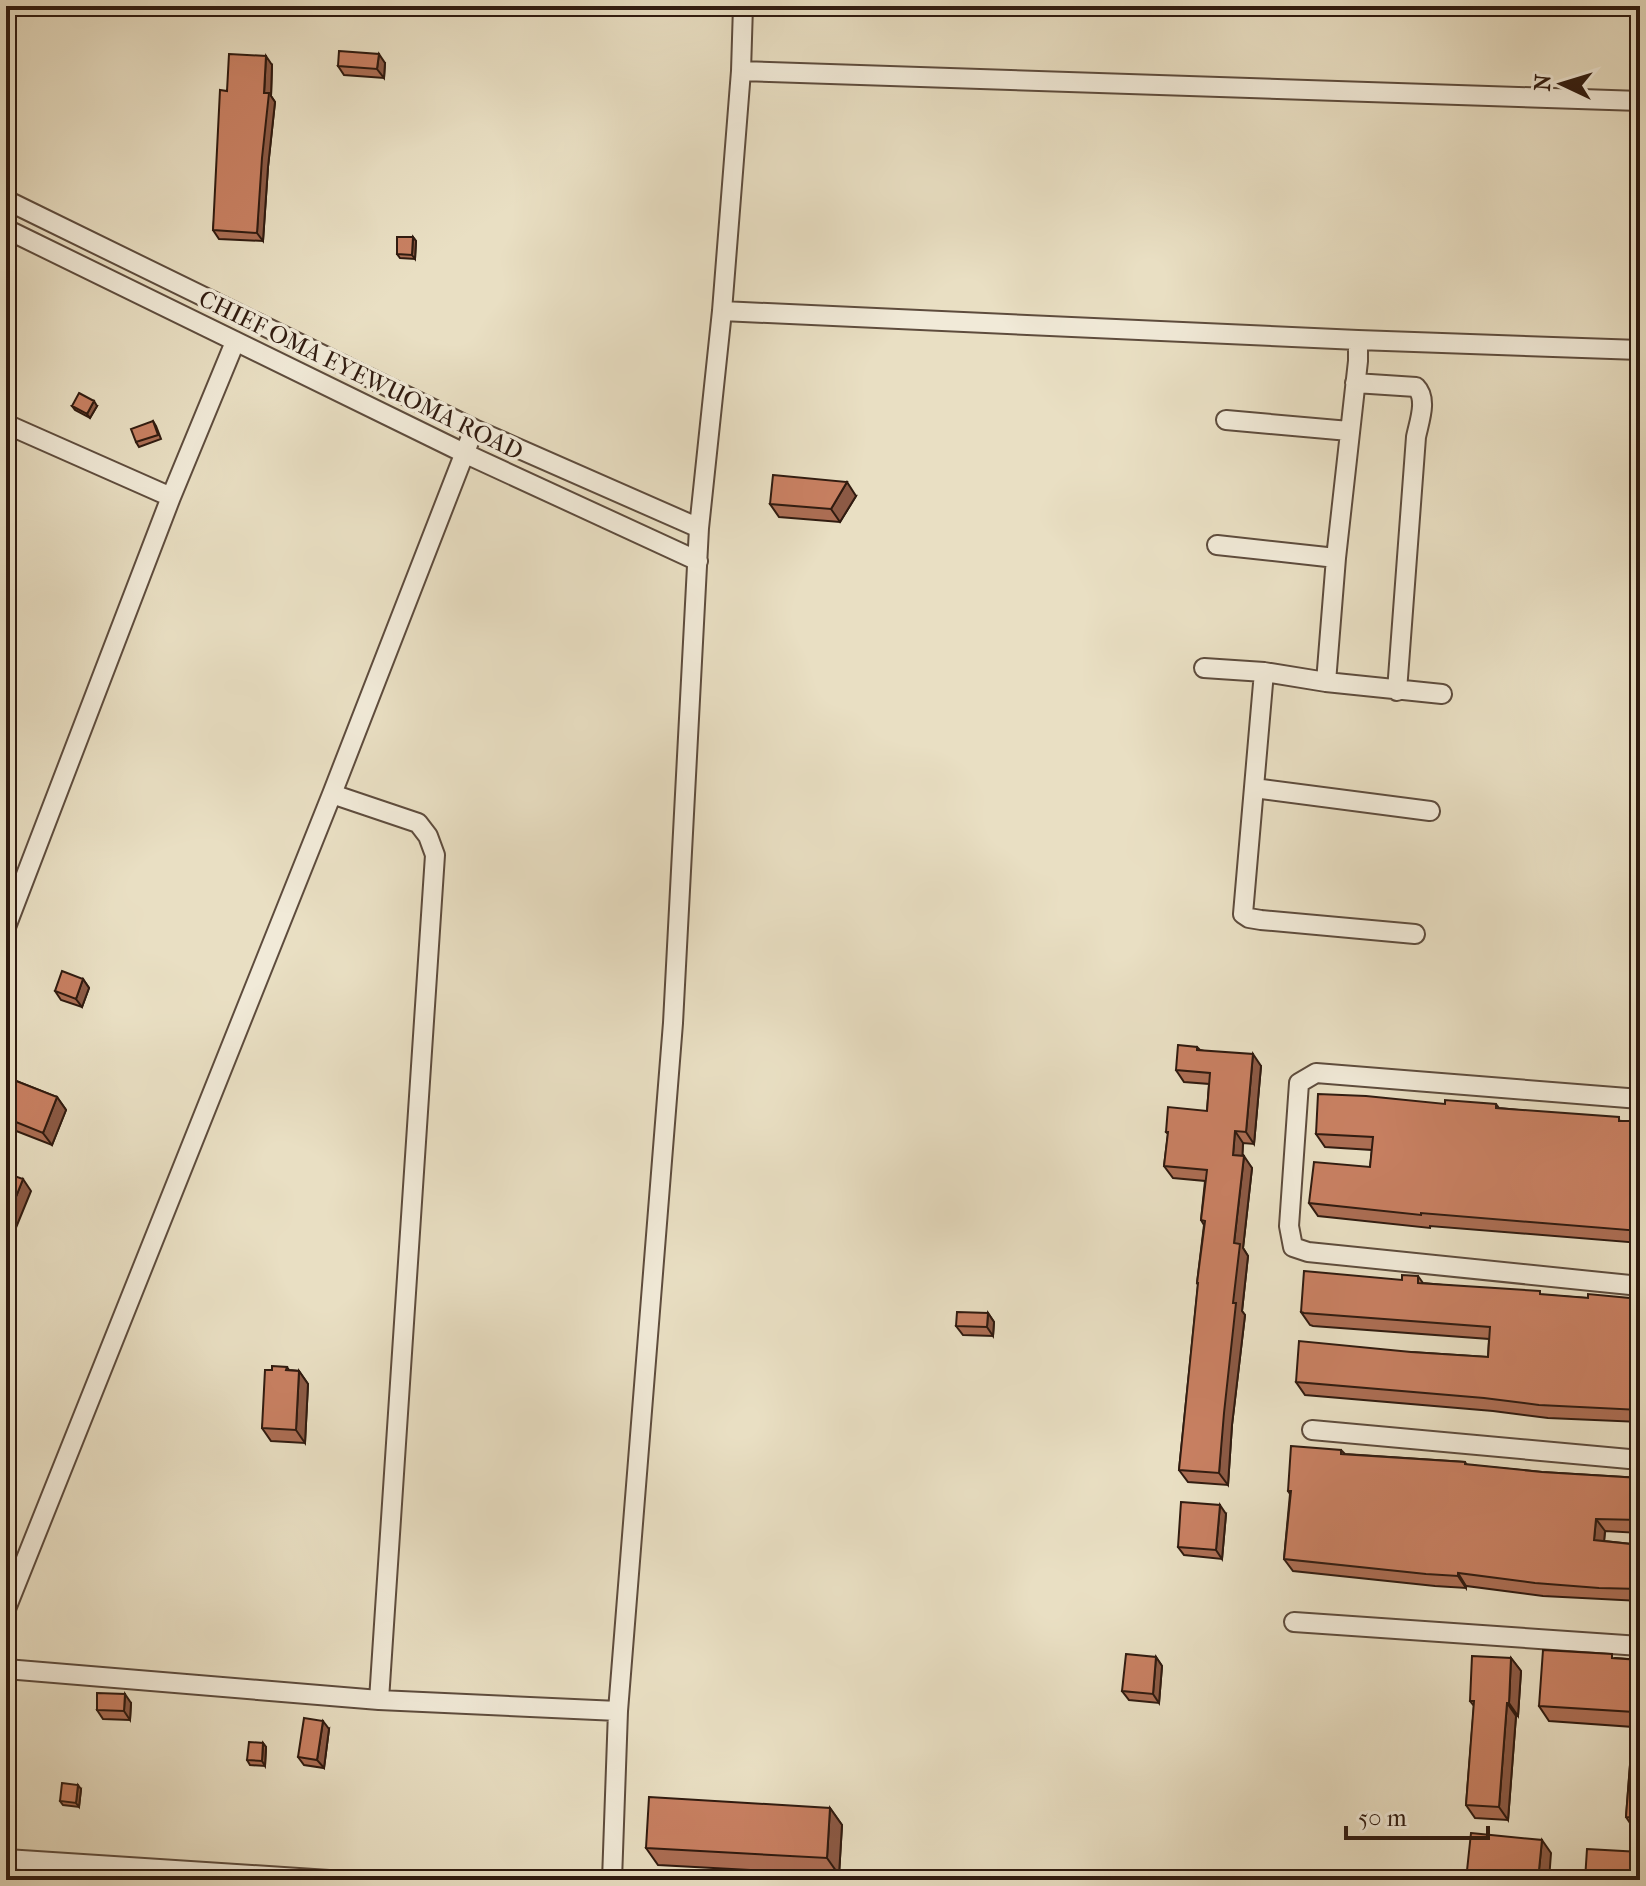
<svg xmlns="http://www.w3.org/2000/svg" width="1646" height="1886" font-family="'IM FELL French Canon',serif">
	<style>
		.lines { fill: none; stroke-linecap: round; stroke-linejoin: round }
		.minor-casing { stroke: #5e4c3d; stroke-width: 22 }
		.minor { stroke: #f1ead8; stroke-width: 18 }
		.wall { fill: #ac6e54; stroke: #301b10; stroke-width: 2 }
		.shaded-wall { fill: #8c5a45; stroke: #301b10; stroke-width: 2 }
		.building { fill: #c88062; stroke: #301b10; stroke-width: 2 }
		.labels { text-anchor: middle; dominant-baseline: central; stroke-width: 7; stroke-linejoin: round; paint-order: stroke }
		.street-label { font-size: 24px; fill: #301b10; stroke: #f1ead8 }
	</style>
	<rect width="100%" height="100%" fill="#e9dfc3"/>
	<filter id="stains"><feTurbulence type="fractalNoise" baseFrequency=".0025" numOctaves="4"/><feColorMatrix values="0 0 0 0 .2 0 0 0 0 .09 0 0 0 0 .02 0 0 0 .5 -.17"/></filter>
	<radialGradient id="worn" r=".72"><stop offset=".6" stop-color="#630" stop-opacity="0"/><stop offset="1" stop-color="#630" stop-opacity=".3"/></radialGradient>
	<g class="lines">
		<defs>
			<path id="minor" d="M741,71L1640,101
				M6,200L474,429L699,528
				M6,229L464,453L698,561
				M722,311L1358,340L1640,350
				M1355,383L1416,387C1428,399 1419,422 1416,437L1397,691
				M1226,420L1349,431
				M6,424L171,497
				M1217,545L1336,558
				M1204,668L1264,672L1326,682L1336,558L1358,361V340
				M1264,672L1243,914L1249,918L1261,920L1415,934
				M1326,682L1442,694
				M1254,788L1430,811
				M332,794L418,823L428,836L435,855L379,1700
				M6,927L171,497L235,342
				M1640,1099L1316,1073L1299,1083L1289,1226L1293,1247L1308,1252L1640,1286
				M1312,1430L1640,1460
				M6,1609L332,794L474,429
				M1294,1622L1640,1646
				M6,1669L379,1700L618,1711
				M6,1859L329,1880
				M612,1880L618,1711L673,1023L699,528L722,311L741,71L743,6"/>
		</defs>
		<use href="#minor" class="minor-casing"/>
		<use href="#minor" class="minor"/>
	</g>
	<path class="wall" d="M385,63L384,78L344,75L338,66Z
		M272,65L271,96L275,102L268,167L263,241L219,239L213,230L227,91Z
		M413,237L416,241L415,259L400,258L397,254Z
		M72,406H97L90,418L75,410Z
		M153,421L156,426L161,439L139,447L136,442Z
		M856,496L840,522L779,517L770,504Z
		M83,979L89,988L82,1007L61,1000L55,991Z
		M1197,1047L1200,1050L1261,1066L1254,1144L1243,1143L1242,1156L1252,1168L1243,1248L1248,1256L1242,1311L1245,1315L1232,1425L1228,1485L1188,1482L1179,1470L1198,1285L1197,1283L1204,1225L1201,1220L1205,1181L1173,1178L1164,1166L1168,1134L1166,1132L1207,1111L1209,1084L1184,1082L1176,1070Z
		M6,1077L57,1097L66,1110L52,1145L6,1127Z
		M1445,1104H1496L1499,1108L1622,1121H1640V1243L1430,1226V1228L1318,1216L1309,1203L1370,1167L1372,1150L1325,1147L1316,1134Z
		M1418,1276L1423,1283L1543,1295L1588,1298L1640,1299V1422L1548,1418L1493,1411L1305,1395L1296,1382L1411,1352L1488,1357L1489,1339L1313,1326L1310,1325L1301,1312L1402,1280Z
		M988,1313L994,1322L993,1336L963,1335L956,1326Z
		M287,1367L289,1370L299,1371L308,1384L305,1443L271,1441L262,1428L272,1370Z
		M1341,1450L1345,1454L1465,1462L1467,1465L1542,1472L1640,1478V1533L1605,1531L1604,1541L1640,1545V1601L1543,1596L1466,1586V1588L1435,1586L1293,1571L1284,1559L1290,1494L1288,1491Z
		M1226,1514L1222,1559L1184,1555L1178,1547Z
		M1156,1657L1162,1666L1159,1703L1129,1700L1122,1691Z
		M1511,1658L1521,1671L1518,1716H1516L1508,1820L1475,1818L1466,1805L1474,1706L1470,1701Z
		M1615,1658L1640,1660V1832H1636L1626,1817L1633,1727L1549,1721L1539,1706Z
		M131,1703L130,1720L103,1719L97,1710Z
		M329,1729L324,1768L304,1765L298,1757Z
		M263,1743L266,1747L265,1766L250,1765L247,1760Z
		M81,1789L79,1807L63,1805L60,1801Z
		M830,1808L842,1825L839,1875L658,1865L646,1848Z"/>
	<path class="shaded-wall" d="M379,54L385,63L384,78L377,69Z
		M266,56L272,65L271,96L275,102L268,167L263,241L257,233Z
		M413,237L416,241L415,259L412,255Z
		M94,401L97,406L90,418L87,414Z
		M847,482L856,496L840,522L831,509Z
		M83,979L89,988L82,1007L76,999Z
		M1253,1054L1261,1066L1254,1144L1246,1132Z
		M57,1097L66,1110L52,1145L43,1133Z
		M1235,1131L1243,1143L1242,1167L1233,1155Z
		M1244,1156L1252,1168L1243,1248L1248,1256L1242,1311L1245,1315L1232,1425L1228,1485L1219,1473L1234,1243Z
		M23,1179L31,1191L6,1252V1222Z
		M988,1313L994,1322L993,1336L987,1327Z
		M299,1371L308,1384L305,1443L296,1430Z
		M1220,1505L1226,1514L1222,1559L1216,1550Z
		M1596,1519L1605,1531L1603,1553L1594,1540Z
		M1458,1573L1466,1586V1588L1458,1576Z
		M1156,1657L1162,1666L1159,1703L1153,1694Z
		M1511,1658L1521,1671L1518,1716L1509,1703Z
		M125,1694L131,1703L130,1720L124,1711Z
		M1507,1703L1516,1716L1508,1820L1499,1807Z
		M323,1721L329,1729L324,1768L317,1760Z
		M263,1743L266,1747L265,1766L262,1761Z
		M78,1785L81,1789L79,1807L76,1803Z
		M830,1808L842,1825L839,1875L827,1858Z
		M1542,1840L1551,1853L1549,1880H1538Z"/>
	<path class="building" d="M339,51L379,54L377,69L338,66Z
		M229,54L266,56L264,93H269L262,158L257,233L213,230L220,90L227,91Z
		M397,237H413L412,255L397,254Z
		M79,393L94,401L87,414L72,406Z
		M153,421L158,435L136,442L131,429Z
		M773,475L847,482L831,509L770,504Z
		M62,971L83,979L76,999L55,991Z
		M1178,1045L1197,1047V1050L1253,1054L1246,1132L1235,1131L1233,1155L1244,1156L1234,1243L1240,1244L1233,1303H1236L1224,1413L1219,1473L1179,1470L1198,1283H1197L1205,1221L1201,1220L1207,1170L1164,1166L1168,1132H1166L1168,1107L1207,1111L1210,1073L1176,1070Z
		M6,1077L57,1097L43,1133L6,1118Z
		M1318,1094L1366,1096L1445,1104V1100L1496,1104V1108L1619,1117V1121H1640V1231L1421,1213V1215L1309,1203L1314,1162L1370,1167L1373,1137L1316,1134Z
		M6,1173L23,1179L6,1222Z
		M1304,1271L1402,1280V1275L1418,1276V1283L1540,1291V1294L1588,1298V1294L1640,1299V1410L1539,1405L1484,1398L1296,1382L1299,1341L1411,1352L1488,1357L1490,1327L1304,1313L1301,1312Z
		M957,1312L988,1313L987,1327L956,1326Z
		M272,1366L287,1367L286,1370L299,1371L296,1430L262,1428L265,1370H272Z
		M1291,1446L1341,1450V1454L1465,1462V1464L1542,1472L1640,1478V1520L1596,1519L1594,1540L1640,1545V1589L1599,1588L1535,1583L1458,1573V1576L1426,1574L1284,1559L1291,1491H1288Z
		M1181,1502L1220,1505L1216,1550L1178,1547Z
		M1543,1650L1612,1654V1658L1640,1660V1818L1626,1817L1634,1712L1539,1706Z
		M1126,1654L1156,1657L1153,1694L1122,1691Z
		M1472,1656L1511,1658L1509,1703H1507L1499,1807L1466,1805L1474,1701H1470Z
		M97,1693L125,1694L124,1711L97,1710Z
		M304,1718L323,1721L317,1760L298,1757Z
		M249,1742L263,1743L262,1761L247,1760Z
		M62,1783L78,1785L76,1803L60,1801Z
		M649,1797L830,1808L827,1858L646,1848Z
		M1471,1833L1542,1840L1538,1880H1466Z
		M1587,1849L1640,1852V1880H1585Z"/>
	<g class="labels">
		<g class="street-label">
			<text transform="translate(361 375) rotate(26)">CHIEF OMA EYEWUOMA ROAD</text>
		</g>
	</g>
	<rect width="1646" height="1886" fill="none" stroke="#e9dfc3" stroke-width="32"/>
	<rect x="8" y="8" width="1630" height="1870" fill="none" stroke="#301b10" stroke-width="4"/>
	<rect x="16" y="16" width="1614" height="1854" fill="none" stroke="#301b10" stroke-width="2"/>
	<g transform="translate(1562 84) rotate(274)" stroke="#f1ead8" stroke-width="6" paint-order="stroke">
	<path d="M0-6L14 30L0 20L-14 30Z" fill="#301b10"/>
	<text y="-12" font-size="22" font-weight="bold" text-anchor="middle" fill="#301b10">N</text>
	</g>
	<path d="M1346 1826v12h142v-12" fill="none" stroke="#301b10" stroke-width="4"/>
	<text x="1358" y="1826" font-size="24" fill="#301b10" stroke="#f1ead8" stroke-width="6" paint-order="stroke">50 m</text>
	<rect width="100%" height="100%" filter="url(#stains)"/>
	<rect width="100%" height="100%" fill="url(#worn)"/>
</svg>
